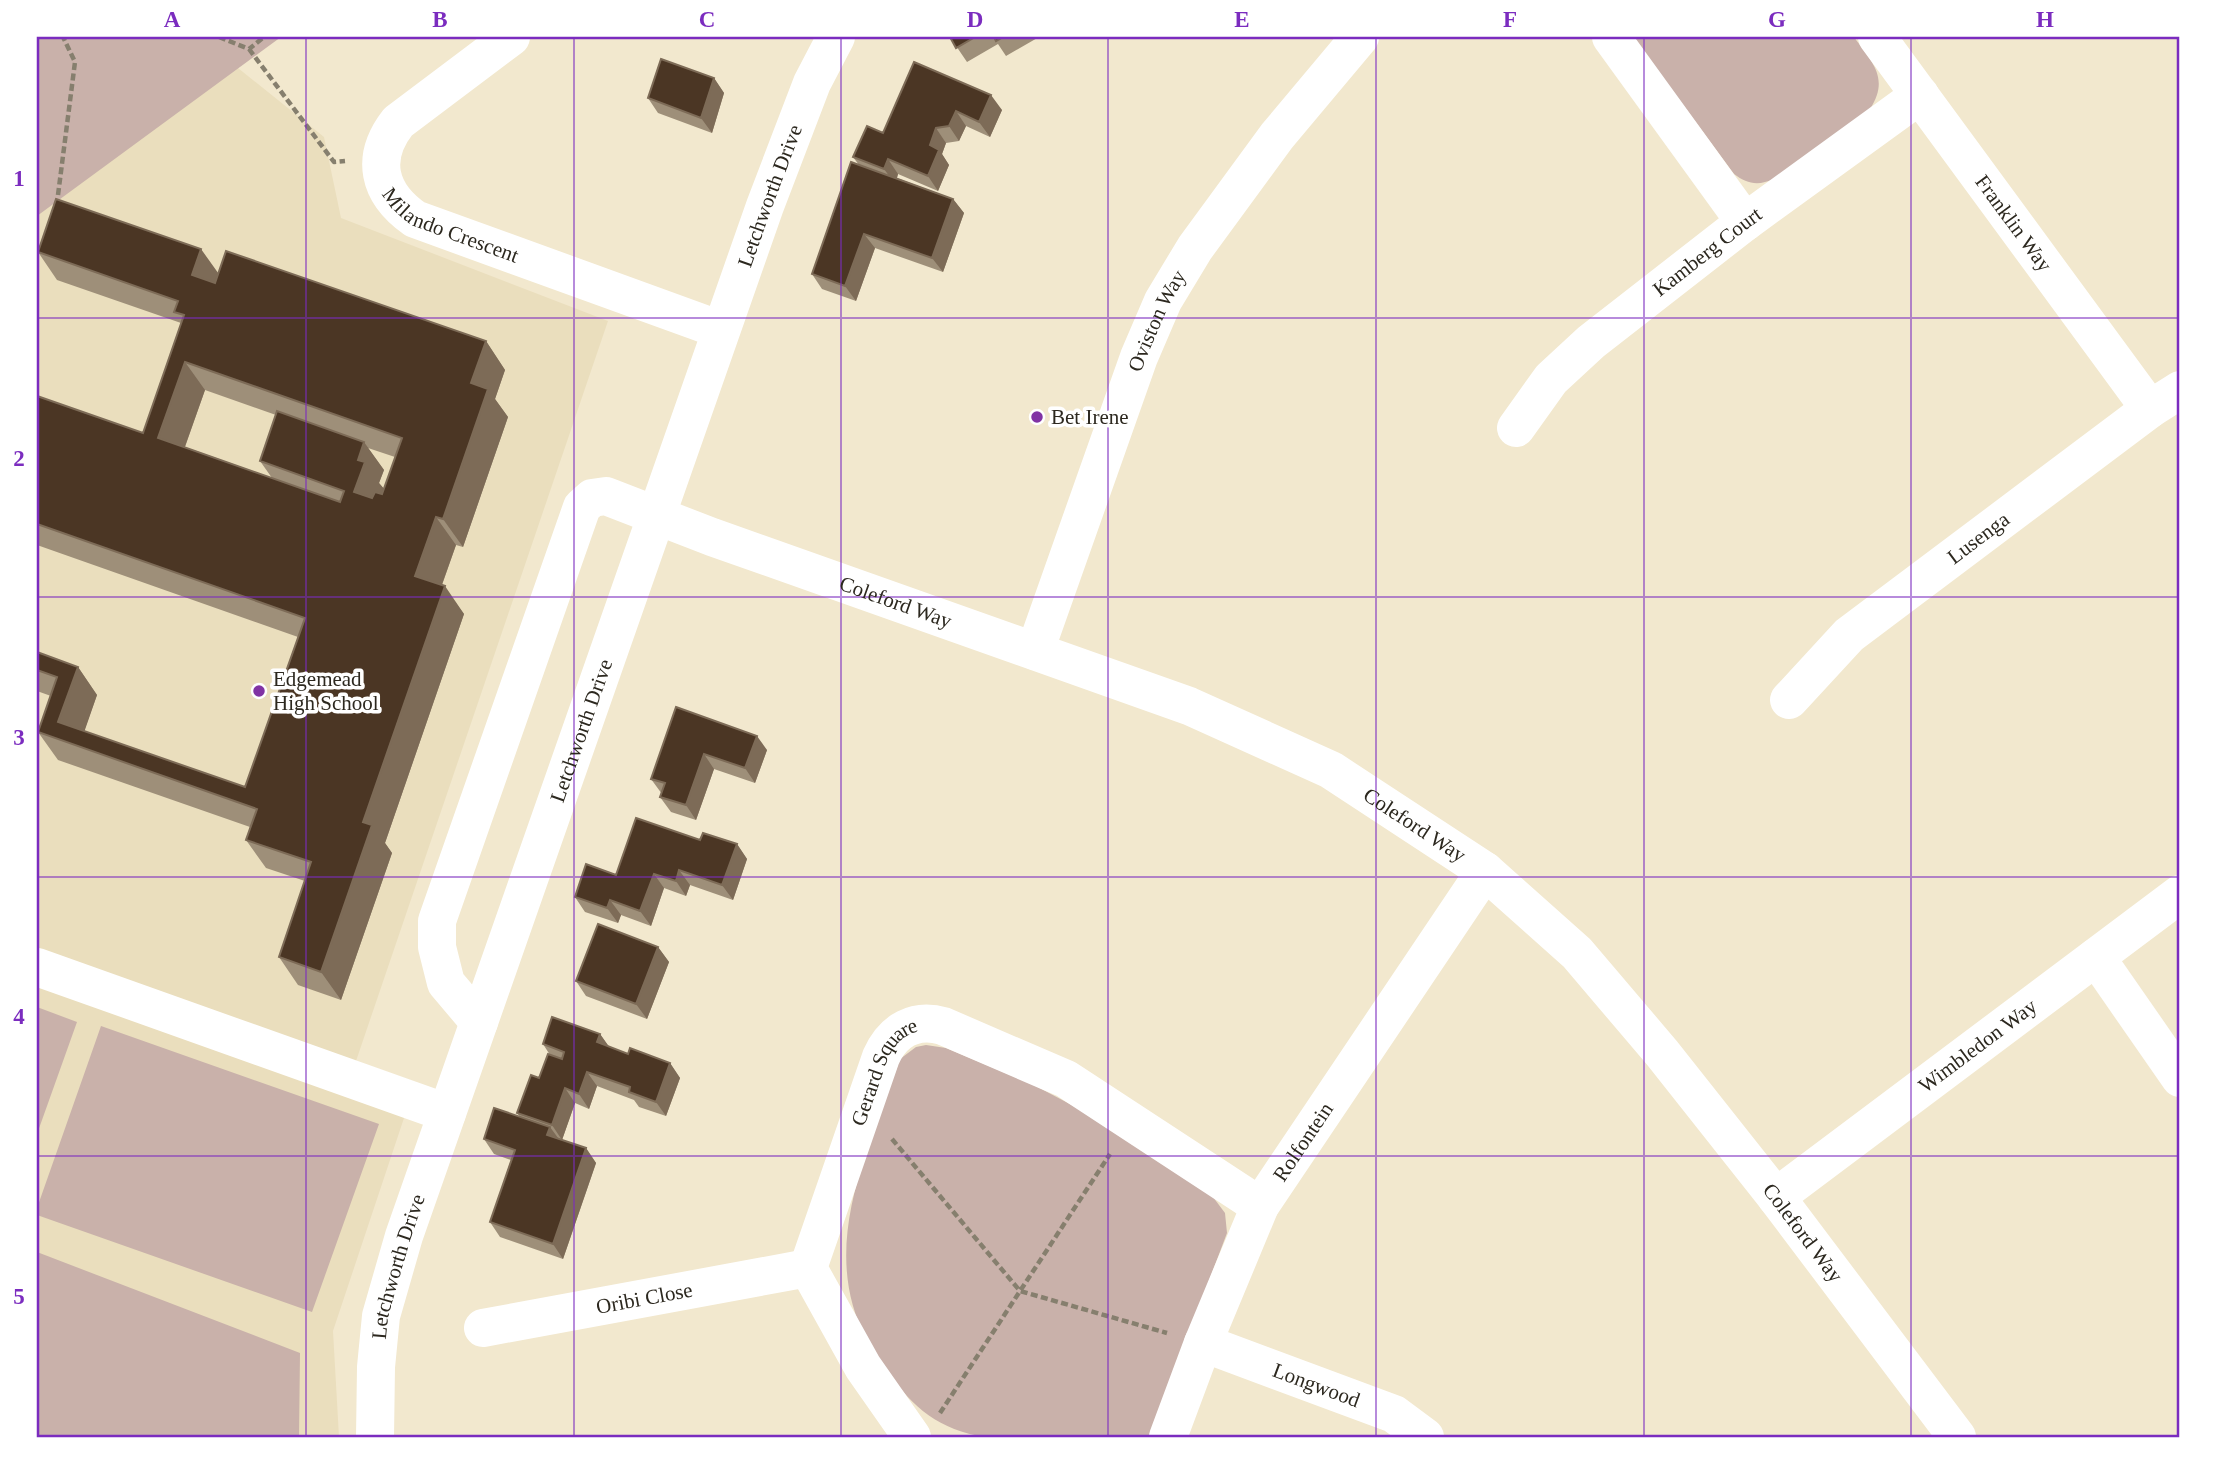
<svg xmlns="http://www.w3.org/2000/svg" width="2217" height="1474" font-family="Georgia,serif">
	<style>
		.built { fill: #eadebd }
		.green { fill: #c9b1aa }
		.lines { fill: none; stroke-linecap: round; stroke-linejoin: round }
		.path { stroke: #867f6e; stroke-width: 4.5; stroke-dasharray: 7 3.5; stroke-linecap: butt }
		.minor { stroke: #fff; stroke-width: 38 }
		.wall { fill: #9e8f79; fill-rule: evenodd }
		.shaded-wall { fill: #7d6b57 }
		.building { fill: #4b3624; stroke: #7d6b57; stroke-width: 2; fill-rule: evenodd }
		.grid { fill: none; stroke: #7b2cbf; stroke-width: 2; stroke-opacity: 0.55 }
		.poi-dot { fill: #8133a4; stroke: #fff; stroke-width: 2.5 }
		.labels { text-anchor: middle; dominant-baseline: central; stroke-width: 7; stroke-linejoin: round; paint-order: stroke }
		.street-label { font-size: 21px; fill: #2c281f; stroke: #fff }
		.poi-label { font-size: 21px; fill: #2c281f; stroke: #fff; text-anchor: start }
		.neatline { fill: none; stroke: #7b2cbf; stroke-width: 2.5 }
		.grid-label { font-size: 23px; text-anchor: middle; font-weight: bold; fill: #7b2cbf }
	</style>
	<rect width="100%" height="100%" fill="#f2e8ce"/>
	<path class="built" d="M233,64L324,137L341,218L608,321L356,1061L416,1082L333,1331L339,1437H37V210Z"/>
	<path class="green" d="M37,37H281L37,216Z
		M1633,37H1854C1872,62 1890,78 1870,109L1774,179C1758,186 1747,184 1734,174Z
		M37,1007L77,1022L37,1134Z
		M101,1026L379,1124L312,1312L37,1215V1208Z
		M926,1045L946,1048L1032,1084L1083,1111L1213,1197L1225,1213L1227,1233L1150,1437C1113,1437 1075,1437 1038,1437C1021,1437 1002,1440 985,1437C940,1430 912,1408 888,1371C881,1361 873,1350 867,1340C817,1248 869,1148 900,1059L916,1047Z
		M37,1252L300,1353L299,1437H37Z"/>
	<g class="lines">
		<path class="path" d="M219,37L249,49L264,37
			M249,49L334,162L345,161
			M58,195L75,62L63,37
			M892,1139L1020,1291L1167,1333
			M940,1413L1110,1154"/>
		<g class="minor">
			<path id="s1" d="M511,37L398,122C370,158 378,193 415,219L721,330"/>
			<path d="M1611,37L1745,222"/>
			<path id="s2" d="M1877,37L2150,409"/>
			<path id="s3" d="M1516,428L1551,379L1591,342L1745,222L1920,95"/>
			<path id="s4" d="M1035,651L1139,357L1163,301L1195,248L1277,136L1360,37"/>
			<path id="s5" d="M1789,700L1849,635L2150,409L2180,390"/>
			<path d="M2096,957L2180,1078"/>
			<path d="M37,967L447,1113"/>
			<path id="s6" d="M479,1022L446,983L437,947V921L582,507L592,498L606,496L712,537L1189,706L1331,770L1485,871L1577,953L1662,1053L1776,1197L1957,1437"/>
			<path id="s7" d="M1776,1197L2180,894"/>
			<path id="s8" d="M483,1328L808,1268"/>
			<path id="s9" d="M1203,1343L1394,1414L1425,1437"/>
			<path id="s10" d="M375,1437L376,1367L381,1316L404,1236L765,206L812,83L836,37"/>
			<path id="s11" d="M912,1437L863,1367L808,1268L881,1057C893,1030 915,1018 943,1026L1066,1079L1260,1206"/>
			<path id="s12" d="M1168,1437L1203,1343L1260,1206L1485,871"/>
		</g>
	</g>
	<path class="wall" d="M950,37H1039L1006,56L998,44L967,62Z
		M914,62L1002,110L990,137L966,126L959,141L946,143L942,154L949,165L938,191L898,174L897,178L953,199L964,213L943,272L875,248L856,301L822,289L812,274L859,165L853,157L883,133Z
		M714,78L724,93L712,133L658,113L648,98Z
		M38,252L218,273L486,341L505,370L495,399L508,417L463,547L456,545L442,585L464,614L385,843L392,853L341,1000L298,985L279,957L305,881L266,868L246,840L250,827L58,760L38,732L51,696L37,691V652L78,667L97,695L84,731L245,787L298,637L37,545V396L143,433L181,323L57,280ZM205,390L276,415L260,461L272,478L185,447ZM368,448L395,457L384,489L379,483L384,470Z
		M676,707L767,750L755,783L714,769L696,820L671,812L660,797L662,794L651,779Z
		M700,840L737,844L747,859L733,900L690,885L686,896L664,888L651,926L621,915L618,923L585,912L575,897L616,875Z
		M658,947L669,962L647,1019L586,996L576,981Z
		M600,1034L609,1047L628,1054L670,1063L680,1078L666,1116L639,1107L634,1100L597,1086L589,1109L575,1103L562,1140L586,1148L596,1163L563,1259L500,1237L490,1222L511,1160L494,1154L484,1139L520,1117L517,1113L539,1078L550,1055L543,1044Z"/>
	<path class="shaded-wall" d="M714,78L724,93L712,133L701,118Z
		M991,95L1002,110L990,137L979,122Z
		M956,111L966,126L959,141L949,126Z
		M936,128L946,143L942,154L949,165L938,191L928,176L930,145Z
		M888,159L898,174L895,184L884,169Z
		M953,199L964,213L943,272L932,258Z
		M864,234L875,248L856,301L845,286Z
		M201,249L221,277L212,303L192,275Z
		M486,341L505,370L495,399L508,417L463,547L443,519L471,383Z
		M185,362L205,390L178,466L158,438Z
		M364,442L384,470L379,483L385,490L374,521L354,492L358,460Z
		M436,517L456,545L435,604L415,576Z
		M445,586L464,614L385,843L392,853L341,1000L321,972L363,822Z
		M78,667L97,695L79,747L58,722Z
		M757,736L767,750L755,783L745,768Z
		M704,754L714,769L696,820L686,805Z
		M737,844L747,859L733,900L722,885Z
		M679,870L690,885L686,896L676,881Z
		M654,874L664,888L651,926L640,911Z
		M610,900L621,915L618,923L607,908Z
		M658,947L669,962L647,1019L636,1004Z
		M600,1034L610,1048L597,1042Z
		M670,1063L680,1078L666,1116L656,1102Z
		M587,1072L597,1086L589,1109L579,1094Z
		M565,1088L575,1103L562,1140L552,1125Z
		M550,1127L561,1142L547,1135Z
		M586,1148L596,1163L563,1259L553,1244Z"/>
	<path class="building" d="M950,37H975L956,48Z
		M994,37H1003L996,41Z
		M661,59L714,78L701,118L648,98Z
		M914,62L991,95L979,122L956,111L949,126L936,128L930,145L939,150L928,176L888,159L884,169L853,157L867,126L883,133Z
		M851,162L953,199L932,258L864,234L845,286L812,274Z
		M56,199L201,249L192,275L215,283L226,251L486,341L471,383L488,389L443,519L436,517L415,576L445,586L363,822L372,825L321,972L279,957L311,862L246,840L257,809L38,732L57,677L37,670V652L78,667L58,722L245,787L305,618L37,524V396L143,433L184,315L174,312L178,301L38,252ZM185,362L402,438L382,494L375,492L372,498L354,492L365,462L358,460L364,442L277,411L260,461L344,491L340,502L158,438Z
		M676,707L757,736L745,768L704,754L686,805L660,797L665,783L651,779Z
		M636,818L700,840L703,833L737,844L722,885L679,870L676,881L654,874L640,911L610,900L607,908L575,897L586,864L616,875Z
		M598,924L658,947L636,1004L576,981Z
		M552,1017L600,1034L597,1042L628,1054L630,1048L670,1063L656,1102L629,1092L630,1087L587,1072L579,1094L565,1088L552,1125L517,1113L531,1075L539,1078L548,1054L562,1059L564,1052L543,1044Z
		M494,1108L550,1127L547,1135L586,1148L553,1244L490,1222L515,1150L484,1139Z"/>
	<path class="grid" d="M306,37V1437M574,37V1437M841,37V1437M1108,37V1437M1376,37V1437M1644,37V1437M1911,37V1437M37,318H2180M37,597H2180M37,877H2180M37,1156H2180"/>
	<g class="poi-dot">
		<circle cx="1037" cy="417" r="7"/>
		<circle cx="259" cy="691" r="7"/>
	</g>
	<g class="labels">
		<g class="street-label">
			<text stroke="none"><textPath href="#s10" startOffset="1307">Letchworth Drive</textPath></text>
			<text stroke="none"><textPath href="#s1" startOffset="289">Milando Crescent</textPath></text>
			<text stroke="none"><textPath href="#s2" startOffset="231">Franklin Way</textPath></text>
			<text stroke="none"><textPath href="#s3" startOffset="262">Kamberg Court</textPath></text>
			<text stroke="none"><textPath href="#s4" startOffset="352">Oviston Way</textPath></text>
			<text stroke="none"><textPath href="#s5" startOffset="250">Lusenga</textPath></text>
			<text stroke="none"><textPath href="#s6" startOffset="889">Coleford Way</textPath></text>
			<text stroke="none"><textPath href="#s10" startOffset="740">Letchworth Drive</textPath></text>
			<text stroke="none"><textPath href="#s6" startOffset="1456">Coleford Way</textPath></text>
			<text stroke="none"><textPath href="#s7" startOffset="252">Wimbledon Way</textPath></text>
			<text stroke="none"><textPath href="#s11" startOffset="411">Gerard Square</textPath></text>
			<text stroke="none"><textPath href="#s12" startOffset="326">Rolfontein</textPath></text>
			<text stroke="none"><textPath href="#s6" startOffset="2023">Coleford Way</textPath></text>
			<text stroke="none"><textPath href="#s10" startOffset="173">Letchworth Drive</textPath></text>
			<text stroke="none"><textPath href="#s8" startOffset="164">Oribi Close</textPath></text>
			<text stroke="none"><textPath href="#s9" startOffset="121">Longwood</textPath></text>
		</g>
		<g class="poi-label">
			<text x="1051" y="417">Bet Irene</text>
			<text x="273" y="679">Edgemead<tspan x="273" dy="24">High School</tspan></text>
		</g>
	</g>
	<rect width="2217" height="1474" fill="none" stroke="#ffffff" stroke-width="77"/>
	<rect x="38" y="38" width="2140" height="1398" class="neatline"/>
	<g class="grid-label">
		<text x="172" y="27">A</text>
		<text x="440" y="27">B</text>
		<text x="707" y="27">C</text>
		<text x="975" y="27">D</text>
		<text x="1242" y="27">E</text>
		<text x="1510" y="27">F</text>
		<text x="1777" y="27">G</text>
		<text x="2045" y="27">H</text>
		<text x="19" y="186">1</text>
		<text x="19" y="466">2</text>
		<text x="19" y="745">3</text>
		<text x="19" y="1024">4</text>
		<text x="19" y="1304">5</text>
	</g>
</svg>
